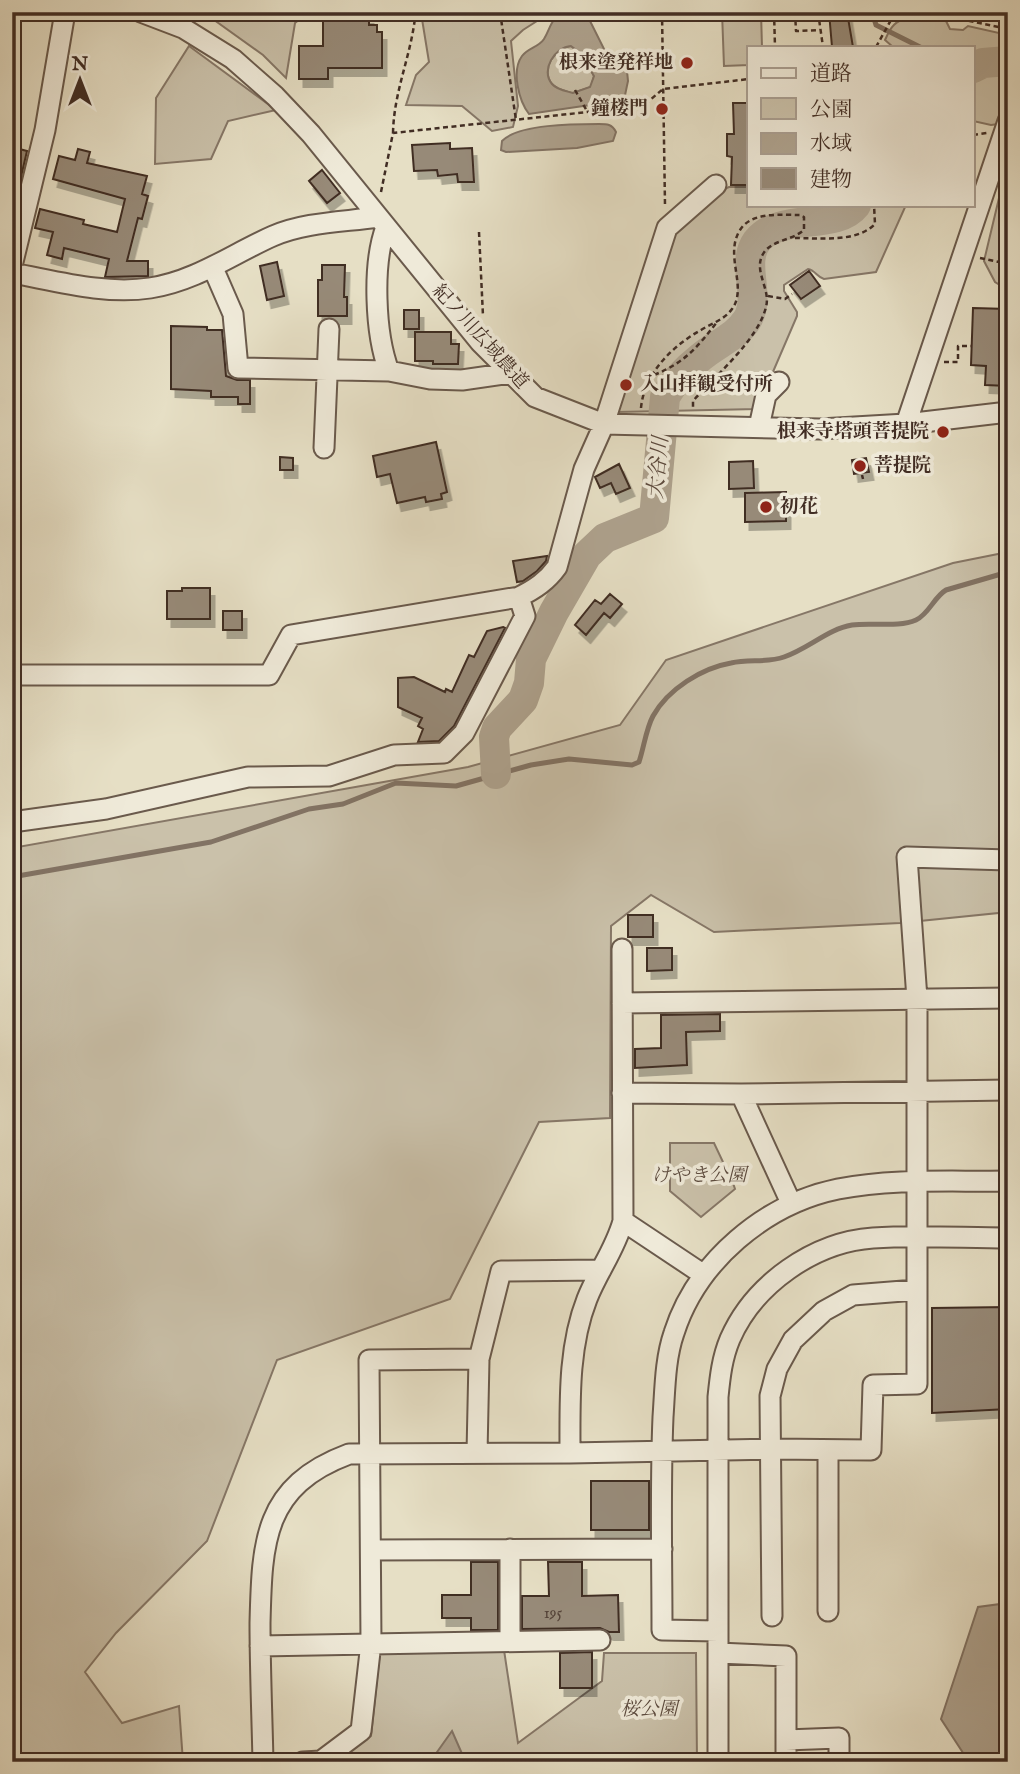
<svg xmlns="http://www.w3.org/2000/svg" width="1020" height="1774" font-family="'IM FELL English','Noto Serif JP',serif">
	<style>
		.green { fill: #cac1aa; stroke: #867767; stroke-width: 2 }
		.water { fill: #aea28e; stroke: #827364; stroke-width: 2; fill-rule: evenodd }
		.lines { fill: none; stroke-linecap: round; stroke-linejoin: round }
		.stream { stroke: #827364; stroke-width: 5 }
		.river { stroke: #aea28e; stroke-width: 30 }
		.building { fill: #978a78; stroke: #412d24; stroke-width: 2; filter: url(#shadow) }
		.minor-casing { stroke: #6a5a4c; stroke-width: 23 }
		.path { stroke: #412d24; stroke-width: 2.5; stroke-dasharray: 5 3.5; stroke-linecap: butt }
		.minor { stroke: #efead9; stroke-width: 19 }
		.poi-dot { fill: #8f2418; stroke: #efead9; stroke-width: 2.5 }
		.labels { text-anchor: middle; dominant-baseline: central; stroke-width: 7; stroke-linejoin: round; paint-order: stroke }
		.number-label { font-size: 16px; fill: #564439 }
		.poi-label { font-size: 19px; font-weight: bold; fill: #412d24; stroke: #efead9; text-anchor: end }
		.street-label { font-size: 19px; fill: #412d24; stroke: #efead9 }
		.park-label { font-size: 19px; font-style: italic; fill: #5c4b3f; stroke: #efead9 }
		.water-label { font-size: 21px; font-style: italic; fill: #5c4a3e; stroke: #efead9 }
	</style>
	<defs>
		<filter id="shadow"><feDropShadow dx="4.5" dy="8" stdDeviation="0" flood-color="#0004"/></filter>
	</defs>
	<rect width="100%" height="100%" fill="#e6dfc5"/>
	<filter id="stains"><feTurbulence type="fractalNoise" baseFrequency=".00286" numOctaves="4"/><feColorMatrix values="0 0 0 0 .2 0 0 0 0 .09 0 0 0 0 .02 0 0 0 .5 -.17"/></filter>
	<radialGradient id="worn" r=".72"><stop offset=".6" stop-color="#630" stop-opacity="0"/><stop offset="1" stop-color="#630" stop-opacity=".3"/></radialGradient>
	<path class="green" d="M203,12H309L295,23L286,78L263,55Z
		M408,12H551L523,30L511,41L518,106L513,127L492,131L462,106L406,105L416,75L429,62L422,19Z
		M722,12H761L762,47H749V65L724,66Z
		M910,17H927L946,21L950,29L963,30L968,26L1008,35V96L998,124L991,125L973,121V47H893L885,40C891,26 895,21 910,17Z
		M189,46L276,110L228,121L211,159L155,164L156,98Z
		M571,46L585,58L594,76L591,87L573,93C566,91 557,90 552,84C540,70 555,47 571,46Z
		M1008,172V290L995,282L984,261L999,198Z
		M729,187H749V205H906L876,272L824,279C817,277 815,270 808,269L784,285V291L797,312V316L757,409L618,412L672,235L722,190Z
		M1008,552V912L900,923L714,932L651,895L611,926L610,1118L539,1122L450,1299L277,1360L207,1541L116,1633L85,1672L122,1723L179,1706L183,1762H12V848L468,767L620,725L666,660L953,563Z
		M670,1143H714L733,1183L735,1189L701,1217L670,1191Z
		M504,1650L518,1743L602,1681L604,1653H696L697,1762H336L371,1736L380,1652Z"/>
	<path class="water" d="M564,14L587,15L604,49L627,71L628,81L624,100L529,114C519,101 511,71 522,56C528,48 539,47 544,39C551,28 550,18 564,14ZM571,46C583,53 587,65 594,76L590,87L573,93C566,91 557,90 552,84C540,70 555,47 571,46Z
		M599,124C607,124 612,124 616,132L613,141L577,148L506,152L501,150L502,141C518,124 575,124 599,124Z
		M1008,1603V1762H969L941,1719L978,1607Z
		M452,1731L463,1756L462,1762H430Z"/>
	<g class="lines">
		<path class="stream" d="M872,12L876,25L920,47
			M12,877L211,842L309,809L343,804L396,783L456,786L531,765L569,759L632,765L639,762C644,747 646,729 653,716C668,689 702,668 731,663C749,659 767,663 784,657C808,649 828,629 852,625C872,622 898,628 916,620C929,614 934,597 946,590L1008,572"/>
		<path class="river" d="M973,68L983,63L1008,61
			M496,774L494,737L497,728L523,700L529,683L531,659L554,612L587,555L605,538L654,518L665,397C674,381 687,368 701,357C716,344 736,337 747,320C762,296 740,264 757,241C780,212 836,231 856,205"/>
	</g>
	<path class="building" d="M829,12H847L853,47H832Z
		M350,16H369V25H377V32H382V68H328V79H299V46H323V20H350Z
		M733,103H749V185H731L732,157L727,156V134H734Z
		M450,143V149L472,148L474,182H458L457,174L438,176L437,170L414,171L412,145Z
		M12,147L27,151L17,194H12Z
		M78,149L90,152L87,163L147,176L142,194L148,196L142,219L138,218L127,261H148V276L105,277L109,259L64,248L62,259L47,255L53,232L35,228L40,209L84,220L83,224L117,232L125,199L53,179L59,156L75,160Z
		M322,170L340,193L327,203L309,181Z
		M277,262L284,296L267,300L260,266Z
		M322,265H345L344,297H347V316H318V280H322Z
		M809,271L820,286L801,299L790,285Z
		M973,308L1008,309V386L985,385L986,366L971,365Z
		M404,310H419V329H404Z
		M171,326L207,327V330H222L226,376L237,380H250V404H238V397H211V391L171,389Z
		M415,332H451V344H459L458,364H433V361H415Z
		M436,442L447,492L441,494L442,499L426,502L425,497L397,503L390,474L377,477L373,456Z
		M280,457L293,458V470H280Z
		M866,458L869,472L854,474L852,460Z
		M753,461L754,488L729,489V462Z
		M619,464L630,488L616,494L611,483L600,488L595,477Z
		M786,492V521L745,522V493Z
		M547,556L546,561L537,571L523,581L517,582L513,561Z
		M182,588H210V619H167V591H182Z
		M610,594L622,604L610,618L604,613L586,635L575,625L595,600L601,604Z
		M223,611H242V630H223Z
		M503,627L505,628L454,726L439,741L418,742L423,729L418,726L422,718L398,707V678L414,677L445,692L446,689L452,692L469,655L474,657L487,631Z
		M628,915H653V937H628Z
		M647,948H672V970L647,971Z
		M720,1014V1031L686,1032L687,1065L635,1068V1049L661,1048V1015Z
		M1008,1307V1409L932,1413V1308Z
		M591,1481H649V1530H591Z
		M471,1562H498V1630H471V1618H442V1595H471Z
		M548,1562H582V1596L618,1595L619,1632H609L600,1628L522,1629V1596H549Z
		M592,1652V1688H560V1653Z"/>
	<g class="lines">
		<defs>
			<path id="minor" d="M141,12L183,28L233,59L275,96L311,134L480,342L535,397L604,424L820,429L906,424L1008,412
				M386,227C372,264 375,334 389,371
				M12,266L45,130L65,12
				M213,268L233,314L238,368L389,371L430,379L462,380L511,373
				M12,273C56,281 105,295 150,288C196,281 232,254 273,236C305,222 344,222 378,217
				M906,424L1008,121
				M759,427L766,395L779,382
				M324,448L329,329
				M12,675H269L291,635L519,597C535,589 547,581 557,567L584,469L604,424L667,228L716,185
				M12,822L106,809L248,777L329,776L394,755L444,753L464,733L525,616L519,597
				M622,1003L1008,998
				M622,1093L741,1094L1008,1090
				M741,1094L791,1203
				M623,1221L704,1275
				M477,1453L479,1359L501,1271L601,1270
				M570,1453C570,1402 568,1347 587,1299C598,1271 615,1250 623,1221L622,949
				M371,1550L662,1549
				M828,1611V1450
				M772,1616L770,1396L777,1369L793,1340L824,1311L853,1295L916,1290
				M718,1631L662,1630C662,1559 660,1488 663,1417C665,1389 665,1359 674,1333C697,1261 765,1204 838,1189C893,1178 952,1182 1008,1181
				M510,1640V1549
				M260,1646L600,1640
				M718,1653L786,1656V1740L839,1738V1762
				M263,1762C262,1715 260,1669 260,1623C262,1542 263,1486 349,1454L570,1453L772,1449L871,1450L873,1385L917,1384V999L907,857L1008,860
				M303,1762L321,1761L361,1731L371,1643L369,1360L479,1359
				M718,1762V1397C720,1377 722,1358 730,1339C754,1284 814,1242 873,1238C918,1235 963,1238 1008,1238
				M786,1762V1740"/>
		</defs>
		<use href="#minor" class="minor-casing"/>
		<path class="path" d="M500,12L516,120
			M662,12L665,205
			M774,12L775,47
			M795,12L796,31L820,30
			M818,12L823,47
			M927,12L1008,29
			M876,47L891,20L901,12
			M575,90L587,111
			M393,133C394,91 410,59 415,18L406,12
			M973,135L987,133
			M381,192L393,133L643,106L663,89L749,79
			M479,232L483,316
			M795,238C820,238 856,243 875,224L874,205
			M980,258L1008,264
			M768,296L785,299L792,294
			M944,362H958V346H972
			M654,375C684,363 697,348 717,322
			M641,408C644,374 672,346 701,330C712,323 724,320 732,309C749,286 721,252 743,226C756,212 783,215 800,215L804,217V230C791,241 771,240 763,254C753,271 771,289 766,307C758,340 716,375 693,401V408
			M862,475L863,479"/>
		<use href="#minor" class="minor"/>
	</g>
	<g class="poi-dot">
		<circle cx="687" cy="63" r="7"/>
		<circle cx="662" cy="109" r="7"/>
		<circle cx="626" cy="385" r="7"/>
		<circle cx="943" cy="432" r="7"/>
		<circle cx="860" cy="466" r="7"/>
		<circle cx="766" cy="507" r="7"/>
	</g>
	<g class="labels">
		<g class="number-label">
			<text x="553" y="1614">195</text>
		</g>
		<g class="poi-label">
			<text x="673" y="63">根来塗発祥地</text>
			<text x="648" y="109">鐘楼門</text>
			<text x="640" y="385" text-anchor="start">入山拝観受付所</text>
			<text x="929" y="432">根来寺塔頭菩提院</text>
			<text x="874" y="466" text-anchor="start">菩提院</text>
			<text x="780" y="507" text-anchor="start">初花</text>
		</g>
		<g class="street-label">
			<text transform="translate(480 337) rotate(48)">紀ノ川広域農道</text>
		</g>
		<g class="park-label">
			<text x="699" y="1176">けやき公園</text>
			<text x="649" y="1710">桜公園</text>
		</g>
		<g class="water-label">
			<text transform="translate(659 468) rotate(-85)">大谷川</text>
		</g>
	</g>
	<rect width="1020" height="1774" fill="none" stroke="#e6dfc5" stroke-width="42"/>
	<rect x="14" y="14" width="992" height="1746" fill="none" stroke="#412d24" stroke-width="3.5"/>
	<rect x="21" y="21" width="978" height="1732" fill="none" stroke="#412d24" stroke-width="2"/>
	<rect x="747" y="46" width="228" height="161" fill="#efead9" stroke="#a99e91" stroke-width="2"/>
	<rect x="761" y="68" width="35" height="10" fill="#efead9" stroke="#a99e91" stroke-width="2"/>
	<text x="810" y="80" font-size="21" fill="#412d24">道路</text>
	<rect x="761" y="98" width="35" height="21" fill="#cac1aa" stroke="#a99e91" stroke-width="2"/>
	<text x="810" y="116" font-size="21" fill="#412d24">公園</text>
	<rect x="761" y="133" width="35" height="21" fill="#aea28e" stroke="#a99e91" stroke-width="2"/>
	<text x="810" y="150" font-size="21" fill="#412d24">水域</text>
	<rect x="761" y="168" width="35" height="21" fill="#978a78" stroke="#a99e91" stroke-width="2"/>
	<text x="810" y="186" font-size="21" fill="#412d24">建物</text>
	<g transform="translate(80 80)" stroke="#efead9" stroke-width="5" paint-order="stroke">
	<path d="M0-5L12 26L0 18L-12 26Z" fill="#412d24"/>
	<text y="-10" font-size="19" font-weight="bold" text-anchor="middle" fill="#412d24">N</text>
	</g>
	<rect width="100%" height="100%" filter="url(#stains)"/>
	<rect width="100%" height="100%" fill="url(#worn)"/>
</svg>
